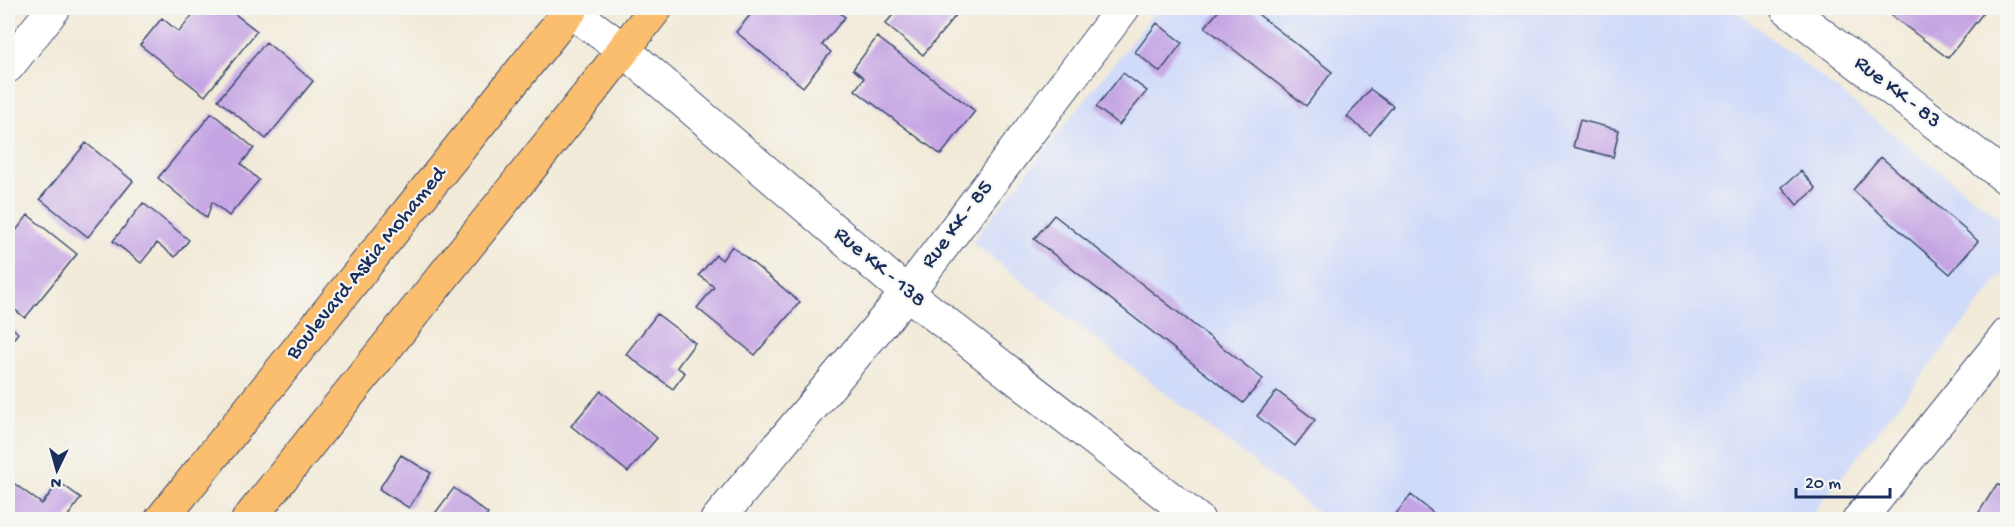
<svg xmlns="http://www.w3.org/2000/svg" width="2015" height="527" font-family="'Gochi Hand',sans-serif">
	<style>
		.built { fill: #d0daf9 }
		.building { fill: #c5a4e3 }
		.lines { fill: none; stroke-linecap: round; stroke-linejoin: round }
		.street-casing { stroke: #3b4b70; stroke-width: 35 }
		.primary-casing { stroke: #3b4b70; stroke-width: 35 }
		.street { stroke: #fff; stroke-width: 33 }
		.primary { stroke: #fabe6e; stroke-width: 33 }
		.labels { text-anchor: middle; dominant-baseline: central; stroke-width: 4.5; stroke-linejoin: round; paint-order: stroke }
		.street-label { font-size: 22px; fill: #1b2f5e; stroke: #f6f6f2 }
	</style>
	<rect width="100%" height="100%" fill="#f6f6f2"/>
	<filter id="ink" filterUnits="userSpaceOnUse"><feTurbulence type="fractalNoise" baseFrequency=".0167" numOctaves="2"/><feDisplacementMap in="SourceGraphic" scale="12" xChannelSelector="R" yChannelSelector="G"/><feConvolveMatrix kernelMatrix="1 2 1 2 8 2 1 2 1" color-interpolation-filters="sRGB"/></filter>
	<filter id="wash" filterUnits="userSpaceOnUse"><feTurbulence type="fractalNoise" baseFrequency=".008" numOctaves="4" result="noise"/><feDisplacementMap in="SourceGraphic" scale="24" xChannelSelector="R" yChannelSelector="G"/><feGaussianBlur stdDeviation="1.35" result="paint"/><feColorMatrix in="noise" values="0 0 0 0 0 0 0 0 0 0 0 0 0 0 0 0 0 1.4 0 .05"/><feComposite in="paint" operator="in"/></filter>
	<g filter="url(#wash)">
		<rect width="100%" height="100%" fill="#f2ead8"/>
		<path class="built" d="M1158,8H1733L2007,224L2008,268L1808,519L1327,520L972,242Z"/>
		<g id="blocks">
			<path class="building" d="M198,8H227L257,31L205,96L140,45L162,18L179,32Z
				M756,8H777L780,9L781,8H834L845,17L822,45L831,52L803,87L736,32Z
				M899,8H962L923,55L885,24Z
				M1221,8H1250L1332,72L1306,106L1205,27Z
				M1899,8H1987L1948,58L1892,16Z
				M1157,23L1182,43L1160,72L1135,52Z
				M877,37L975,111L941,155L855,90L864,78L853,69Z
				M266,42L313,81L266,139L218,100Z
				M1123,73L1147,91L1119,125L1096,107Z
				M1370,89L1393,106L1370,135L1347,117Z
				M212,113L254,148L241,164L259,180L229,216L212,202L207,218L158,178Z
				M1580,120L1619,130L1613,157L1573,147Z
				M86,143L133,181L88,237L40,199Z
				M1881,157L1978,241L1950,274L1853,190Z
				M1801,171L1816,189L1797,205L1782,187Z
				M143,203L189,240L175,257L157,243L141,263L113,241Z
				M28,215L77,254L25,318L8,304V241Z
				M1054,215L1263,379L1243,403L1034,239Z
				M732,246L800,302L755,355L697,308L714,287L699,275L716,255L722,260Z
				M657,314L695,343L677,367L685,373L673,389L626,354Z
				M8,324L18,333L8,346Z
				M601,391L657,438L628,472L571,426Z
				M1277,391L1315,420L1295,446L1257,416Z
				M401,455L431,473L409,508L379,489Z
				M8,479L42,504L59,482L81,498L65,520H8Z
				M1997,484L2008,491V520H1974Z
				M454,488L488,514L484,520H430Z
				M1411,495L1442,520H1391Z"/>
		</g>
	</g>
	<g filter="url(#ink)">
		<use href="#blocks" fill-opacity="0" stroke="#3b4b70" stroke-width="1.5"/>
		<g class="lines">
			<defs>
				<path id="street" d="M567,8L624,50L907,293L1198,520
					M1787,8L2008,179
					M8,66L54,8
					M717,520L907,293L1123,8
					M1859,520L2008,334"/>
				<path id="primary" d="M161,520L572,8
					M248,520L593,89L656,8"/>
			</defs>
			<use href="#street" class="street-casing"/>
			<use href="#primary" class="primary-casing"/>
			<use href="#street" class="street"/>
			<use href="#primary" class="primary"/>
		</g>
	</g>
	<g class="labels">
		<g class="street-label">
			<text transform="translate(1897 93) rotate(38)">Rue KK - 83</text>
			<text transform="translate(958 225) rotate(-53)">Rue KK - 85</text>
			<text transform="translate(367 264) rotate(-51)">Boulevard Askia Mohamed</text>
			<text transform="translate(879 268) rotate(40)">Rue KK - 138</text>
		</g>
	</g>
	<rect width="2015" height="527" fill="none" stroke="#f6f6f2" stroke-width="30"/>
	<g transform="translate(57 470) rotate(185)" stroke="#f6f6f2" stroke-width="4.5" paint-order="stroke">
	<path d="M0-4.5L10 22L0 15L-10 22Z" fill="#1b2f5e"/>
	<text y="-9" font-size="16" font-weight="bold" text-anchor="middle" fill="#1b2f5e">N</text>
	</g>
	<path d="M1796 488v9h94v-9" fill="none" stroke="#1b2f5e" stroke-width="3"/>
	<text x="1805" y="488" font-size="18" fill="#1b2f5e" stroke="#f6f6f2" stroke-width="4.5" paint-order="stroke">20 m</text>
</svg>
